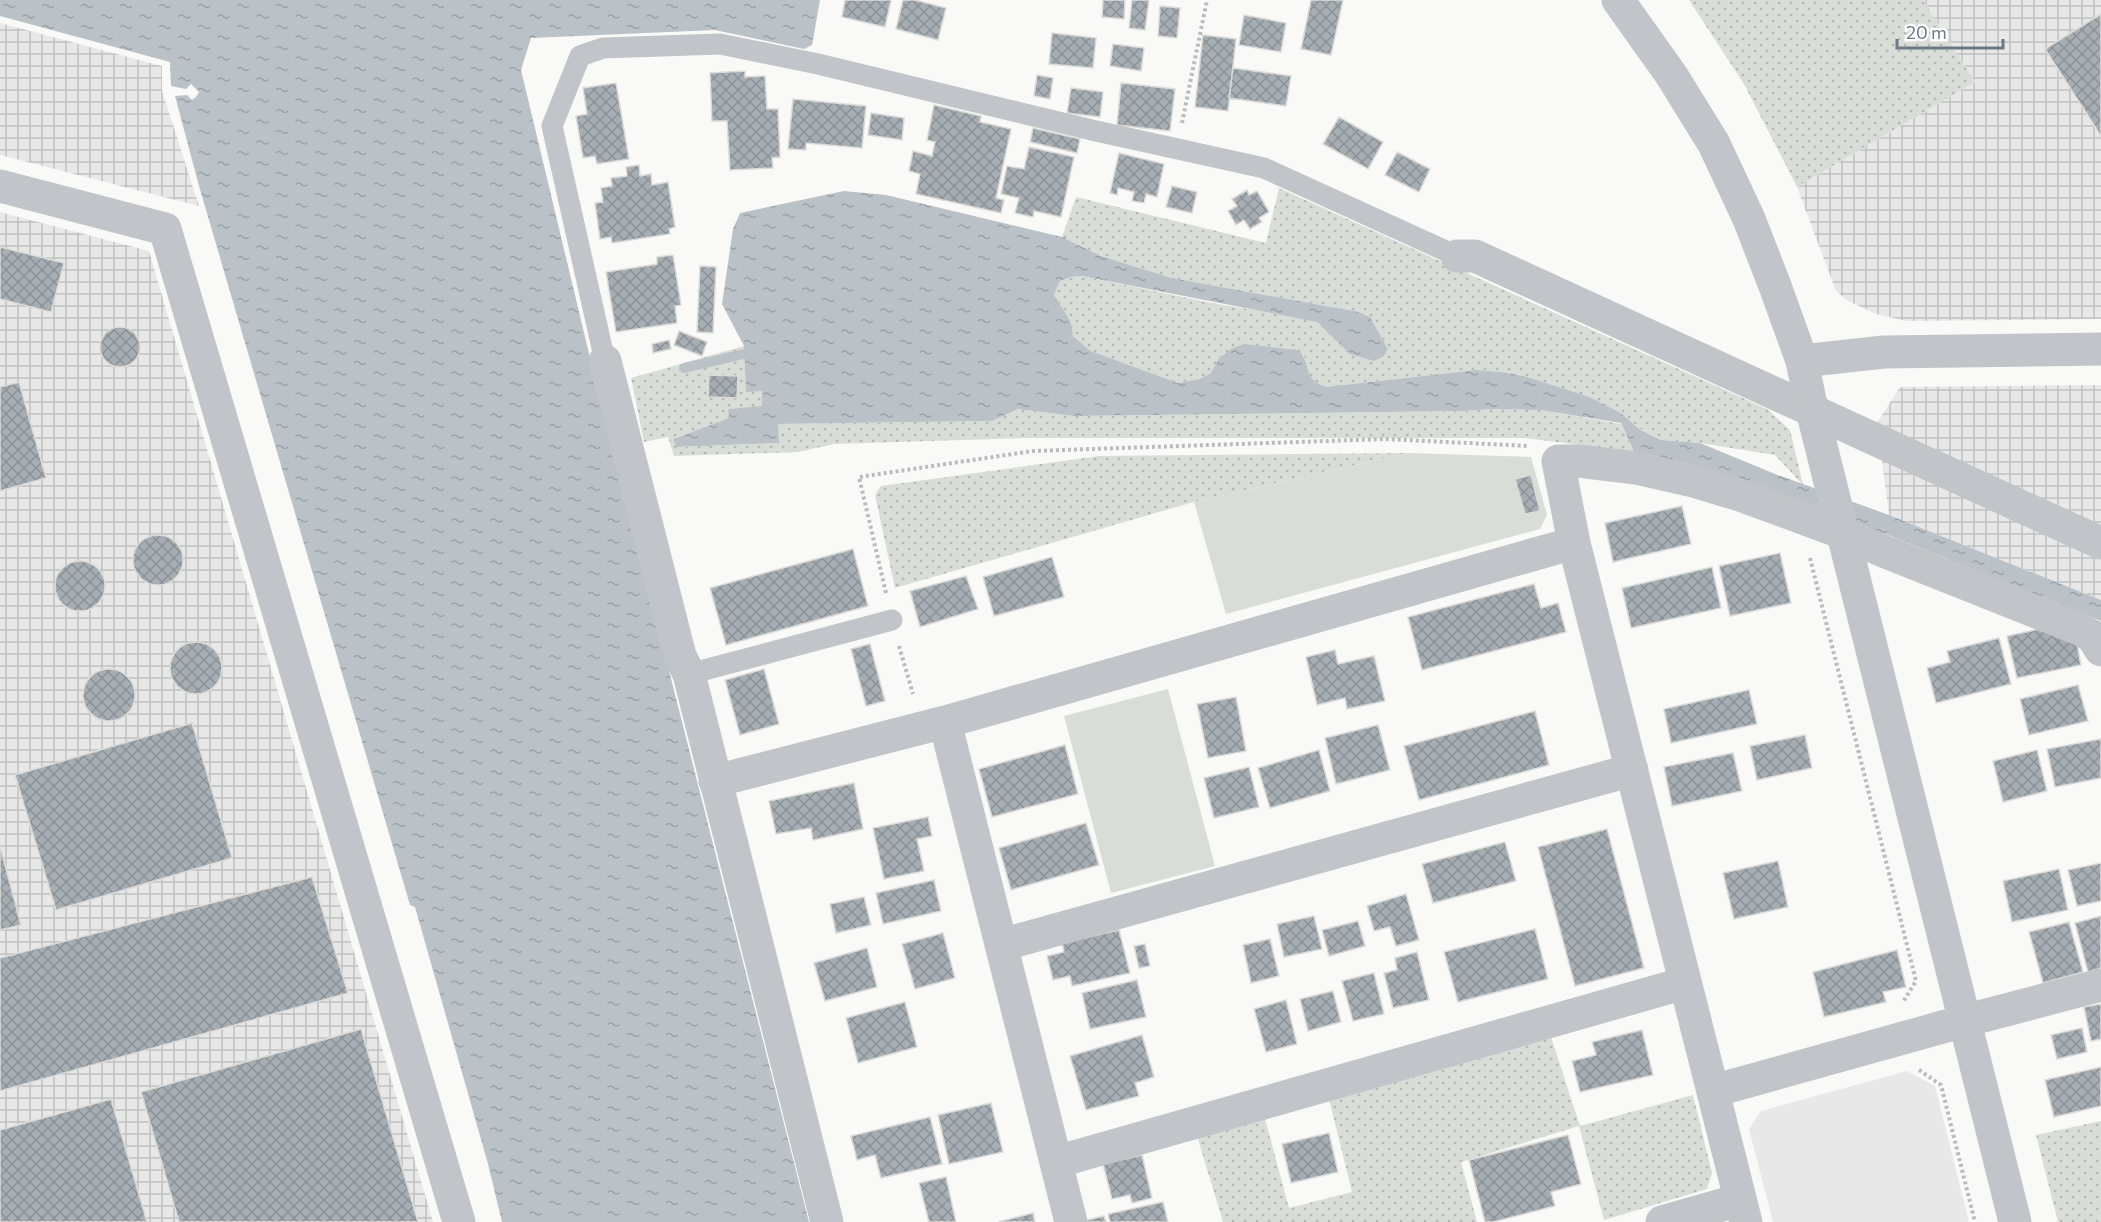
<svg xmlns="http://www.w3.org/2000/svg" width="2101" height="1222" font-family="Commissioner,sans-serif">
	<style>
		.built { fill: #e7e8e7 }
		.industrial { fill: url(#industrial-grid) }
		.green { fill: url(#green-dots) }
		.pitch { fill: #d9ddd7 }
		.water { fill: url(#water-ripples) }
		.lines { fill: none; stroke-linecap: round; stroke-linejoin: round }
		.stream { stroke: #bac2c7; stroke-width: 10 }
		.building { fill: url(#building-cross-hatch); stroke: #dbdbd9; stroke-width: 1.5 }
		.path { stroke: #b9bcbf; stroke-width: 4; stroke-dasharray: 3 3; stroke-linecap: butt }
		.service { stroke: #c1c4c8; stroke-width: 21 }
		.minor { stroke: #c1c4c8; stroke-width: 33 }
		.tertiary { stroke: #c1c4c8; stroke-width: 33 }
	</style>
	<defs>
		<pattern id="industrial-grid" width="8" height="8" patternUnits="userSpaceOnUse" patternTransform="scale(1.5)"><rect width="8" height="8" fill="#e7e8e7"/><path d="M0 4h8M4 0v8" fill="none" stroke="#bfc1c1"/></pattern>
		<pattern id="green-dots" width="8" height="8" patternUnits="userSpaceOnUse" patternTransform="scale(1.5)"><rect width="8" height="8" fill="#d9ddd7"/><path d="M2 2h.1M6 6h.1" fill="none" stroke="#b4b8b4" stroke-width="1.8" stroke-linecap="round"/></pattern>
		<pattern id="water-ripples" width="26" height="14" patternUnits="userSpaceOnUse" patternTransform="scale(1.5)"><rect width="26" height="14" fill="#bac2c7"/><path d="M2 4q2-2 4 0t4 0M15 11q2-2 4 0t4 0" fill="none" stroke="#9ba2a7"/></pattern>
		<pattern id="building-cross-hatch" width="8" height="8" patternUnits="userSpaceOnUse" patternTransform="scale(1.5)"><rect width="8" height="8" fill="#a6adb3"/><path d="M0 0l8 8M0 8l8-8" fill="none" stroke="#8b9297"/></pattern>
	</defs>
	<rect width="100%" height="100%" fill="#f9f9f7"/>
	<path class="built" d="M1907,1071L1935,1086L1969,1222H1773L1749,1129L1761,1111Z"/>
	<path class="industrial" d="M1923,0H2101V319L1906,321L1876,314L1848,301L1836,291L1797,187L1975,82Z
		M0,23L162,66V91L199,206L0,155Z
		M0,212L149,251L433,1222H0Z
		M2101,385V600L1889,515L1877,423L1900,387Z"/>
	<path class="green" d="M1689,0H1923L1975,82L1797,187L1744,84Z
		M1279,188L1767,409L1790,430L1803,485L1775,455L1700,443L1661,440L1642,430L1621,413L1524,376L1501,372L1476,370L1324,387C1308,380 1309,372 1304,356L1219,358L1211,373L1199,379L1178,383L1091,351L1072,335L1070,320L1054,295L1060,281L1071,277L1082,276L1217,304L1303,318L1317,322L1350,354L1384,356L1388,349L1370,317L1359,312L1172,278L1101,256L1062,237L1076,197L1266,243Z
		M744,346L746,391H762L763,407L728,409L729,418L673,439L677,447L778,443V424L991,421L1018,409L1073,416L1463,411L1492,409L1540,410L1621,424L1634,452L1525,438H1026L834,444L798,452L674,456L668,437L644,442L631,378Z
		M1408,453L1194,502L895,588L875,495L881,486L1099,456Z
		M1551,1037L1580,1126L1693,1095L1712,1173L1707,1189L1604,1220L1579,1126L1461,1162L1477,1222H1223L1197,1136L1264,1115L1289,1208L1352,1192L1329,1099Z
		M2101,1121V1222H2058L2036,1135Z"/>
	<path class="pitch" d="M1408,453L1531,457L1547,515L1540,529L1226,614L1194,502Z
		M1168,689L1215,866L1111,893L1064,716Z"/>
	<path class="water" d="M0,0H820L812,45L804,49L715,30L531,38L521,70L598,391L809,1222H502L488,1164L415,907L410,905L199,186L175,96L187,95L192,100L196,97L199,92L191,84L186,89L171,86L170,62L0,16Z
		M844,191L886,195L1062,237L1101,256L1172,278L1359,312L1370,317L1388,349L1384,356L1374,361L1350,354L1317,322L1082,276L1071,277L1060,281L1054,295L1070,320L1073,336L1091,351L1178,383L1199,379L1211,373L1219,358L1231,349L1244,344L1298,350C1313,364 1301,377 1325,387L1476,370L1501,372L1524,376L1589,397L1621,413L1641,430L1661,440L1700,443L1775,474L1889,515L2101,600V621L1883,533L1634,452L1621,423L1540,410L1492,409L1463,411L1073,416L1018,409L992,421L778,424L779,443L676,447L673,439L729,418L728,409L762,406V391L746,392L744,346L722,304L733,229L740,213Z"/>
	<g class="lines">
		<path class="stream" d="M684,368L744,354"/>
	</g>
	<path class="building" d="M845,0H891L885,27L842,17Z
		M903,0H915L946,8L938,40L896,29Z
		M1103,0H1125L1124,19L1102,17Z
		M1132,0H1149L1145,30L1129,28Z
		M1311,0H1343L1331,55L1301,49Z
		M1160,6L1180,8L1177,38L1158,36Z
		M2101,14V136L2045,49Z
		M1244,15L1286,23L1281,52L1239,45Z
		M1052,33L1096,38L1093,68L1049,64Z
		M1203,35L1236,39L1228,111L1195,107Z
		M1113,44L1144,48L1141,71L1110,66Z
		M1233,68L1291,76L1286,106L1229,98Z
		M745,71V77L765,76L767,109H778L780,157L772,158L773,168L730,170L727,121H712L710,73Z
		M1037,75L1053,78L1050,99L1034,96Z
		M616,83L629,159L597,164L595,156L583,158L576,116L587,114L583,88Z
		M1121,83L1175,89L1170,131L1117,125Z
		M1071,88L1103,92L1100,117L1067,113Z
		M793,99L866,106L862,148L806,143V150L788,149Z
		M934,105L981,116L980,122L1011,129L996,198L1004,200L1001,213L916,194L920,174L909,171L913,151L932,156L935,142L927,140Z
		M871,113L904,118L902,140L868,135Z
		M1339,117L1383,142L1368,169L1323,144Z
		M1033,128L1080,139L1077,153L1030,142Z
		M1029,147L1074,157L1061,217L1034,211L1033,217L1015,213L1019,198L1001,194L1007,166L1024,169Z
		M1397,152L1430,169L1419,192L1385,175Z
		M1119,153L1164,164L1157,197L1146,194L1144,203L1132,201L1134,192L1118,188L1117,195L1110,193Z
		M639,165L640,176L651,174L652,185L668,182L675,227L669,229L670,234L612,243L611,237L600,239L595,203L603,202L601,188L612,186L611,178L627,176L626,167Z
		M1172,186L1197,192L1192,213L1166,207Z
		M1247,190L1249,195L1257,191L1269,212L1259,218L1262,222L1250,229L1244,220L1236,225L1228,211L1237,206L1232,199Z
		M0,247L64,263L51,312L0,299Z
		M673,255L681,305L675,306L677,323L616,332L606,272L657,264V257Z
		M700,266L716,267L713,333L697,332Z
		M100 347a20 20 0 1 1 40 0a20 20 0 1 1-40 0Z
		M679,331L707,342L702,356L674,345Z
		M669,340L671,349L653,353L652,344Z
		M709,375L738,376L737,398L708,397Z
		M19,382L46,478L0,491V387Z
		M1531,475L1540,511L1525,514L1515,479Z
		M1682,506L1691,544L1613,562L1605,523Z
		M133 560a25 25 0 1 1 50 0a25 25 0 1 1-50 0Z
		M853,549L868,606L726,645L710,588Z
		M1780,553L1791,603L1730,616L1719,566Z
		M1052,557L1064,597L994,616L983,577Z
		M55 586a25 25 0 1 1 50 0a25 25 0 1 1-50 0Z
		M1712,567L1721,608L1631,628L1622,588Z
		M966,576L978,609L920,627L910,591Z
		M1534,584L1541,608L1558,603L1566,632L1422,670L1408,617Z
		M2044,628L2077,644L2081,665L2017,678L2007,636Z
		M1999,638L2011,684L1936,703L1927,668L1950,662L1947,651Z
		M170 668a26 26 0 1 1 52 0a26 26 0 1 1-52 0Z
		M870,644L885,701L866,706L851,649Z
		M1335,650L1338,664L1374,656L1385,701L1347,709L1345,698L1317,705L1306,657Z
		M764,669L779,724L740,735L725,680Z
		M83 695a26 26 0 1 1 52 0a26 26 0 1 1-52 0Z
		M2078,685L2088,721L2029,735L2020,699Z
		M1749,690L1757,724L1671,743L1664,709Z
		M1236,697L1246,751L1208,758L1197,704Z
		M1535,711L1549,765L1419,800L1404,746Z
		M192,723L232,858L56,910L15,775Z
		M1378,725L1390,770L1336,784L1325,738Z
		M1805,735L1812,768L1757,780L1750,746Z
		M2101,739V778L2055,787L2047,749Z
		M1065,745L1078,794L992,817L979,769Z
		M1319,750L1330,791L1270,808L1258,768Z
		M2037,750L2047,791L2003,802L1993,761Z
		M1733,753L1742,791L1672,806L1664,767Z
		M1249,767L1259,807L1214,818L1204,778Z
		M854,783L863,829L813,840L811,828L776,834L769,801Z
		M928,817L932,836L917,839L924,871L884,879L873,828Z
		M1086,823L1099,865L1011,890L999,848Z
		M1607,829L1644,968L1575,986L1538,847Z
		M1505,842L1516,881L1433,903L1422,864Z
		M0,846L21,925L0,930Z
		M1778,861L1788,907L1734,919L1723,873Z
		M2101,863V901L2077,906L2068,870Z
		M2059,869L2068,910L2012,922L2003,881Z
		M312,877L348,993L0,1091V958Z
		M934,880L941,911L883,924L876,893Z
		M1406,894L1419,940L1396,946L1390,927L1374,931L1367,906Z
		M864,897L871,925L836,933L830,904Z
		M1314,916L1322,949L1284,957L1277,924Z
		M2101,916V968L2088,972L2075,923Z
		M1358,921L1365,946L1329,956L1322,930Z
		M2069,922L2083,972L2043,983L2029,932Z
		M1535,929L1548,979L1458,1002L1444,952Z
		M1119,930L1130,973L1072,986L1070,976L1053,980L1047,956L1064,952L1062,943Z
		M943,933L955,978L915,989L902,944Z
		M1270,939L1279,976L1251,983L1243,945Z
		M1145,944L1150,966L1139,968L1134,946Z
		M867,948L877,987L825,1001L814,963Z
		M1897,950L1906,987L1883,992L1886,1002L1824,1017L1813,972Z
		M1417,952L1429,1000L1393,1008L1384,973L1397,970L1395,958Z
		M1374,973L1384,1014L1353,1021L1342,981Z
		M1137,980L1146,1017L1090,1029L1082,993Z
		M1333,991L1341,1022L1308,1031L1300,999Z
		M1286,1000L1297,1044L1266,1052L1254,1009Z
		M905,1002L917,1047L858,1063L846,1018Z
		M2101,1004V1039L2091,1041L2084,1007Z
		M2082,1028L2087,1052L2057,1059L2051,1035Z
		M361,1029L418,1222H179L141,1092Z
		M1642,1030L1653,1075L1580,1092L1572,1061L1596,1055L1592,1042Z
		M1142,1035L1154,1077L1135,1083L1139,1096L1086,1110L1070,1056Z
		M2101,1067V1106L2054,1117L2045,1080Z
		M111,1099L147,1222H0V1130Z
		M991,1103L1003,1152L949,1164L938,1115Z
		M930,1117L942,1164L881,1178L875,1155L857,1160L851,1136Z
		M1329,1133L1338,1172L1291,1183L1282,1144Z
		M1568,1135L1581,1184L1551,1192L1555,1206L1493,1222H1485L1469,1160Z
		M1142,1155L1152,1198L1132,1203L1130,1195L1112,1199L1103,1164Z
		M946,1177L956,1222H929L919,1183Z
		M1163,1202L1168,1222H1110L1108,1214Z
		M1033,1213L1035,1222H998Z
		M1104,1216L1106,1222H1088L1087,1220Z"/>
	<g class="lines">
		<path class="path" d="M1182,123L1207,0
			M1810,558L1916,981L1903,1002
			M886,593L859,477L1033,451L1385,439L1529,446
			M899,646L913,694
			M1919,1070L1941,1085L1975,1222"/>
		<path class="service" d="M605,361L552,126L580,56L603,48L720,44L818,64L1096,131L1264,168L1457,256
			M689,674L892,620"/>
		<path class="minor" d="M0,186L165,229L459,1222
			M1457,256H1475L2101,543
			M605,361L680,656L689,674L827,1222
			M945,722L1071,1222
			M715,781L945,722L1574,543
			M1001,945L1632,770
			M1713,1091L1964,1021L2101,985
			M1056,1162L1685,983
			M1662,1222L1740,1200
			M1746,1222L1574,543L1558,461H1578L1636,468L1693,481L1740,495L1843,533L1883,551L2079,629L2092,636L2101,650"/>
		<path class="tertiary" d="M1618,0L1672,76L1714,144L1749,219L1775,286L1802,361L1812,410L2015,1222
			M1802,361L1884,352L2101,349"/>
	</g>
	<path d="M1897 39v9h106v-9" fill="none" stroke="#6b7885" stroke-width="3"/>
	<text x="1906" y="39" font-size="18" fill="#6b7885" stroke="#ffffff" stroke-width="4.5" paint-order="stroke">20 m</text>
</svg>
